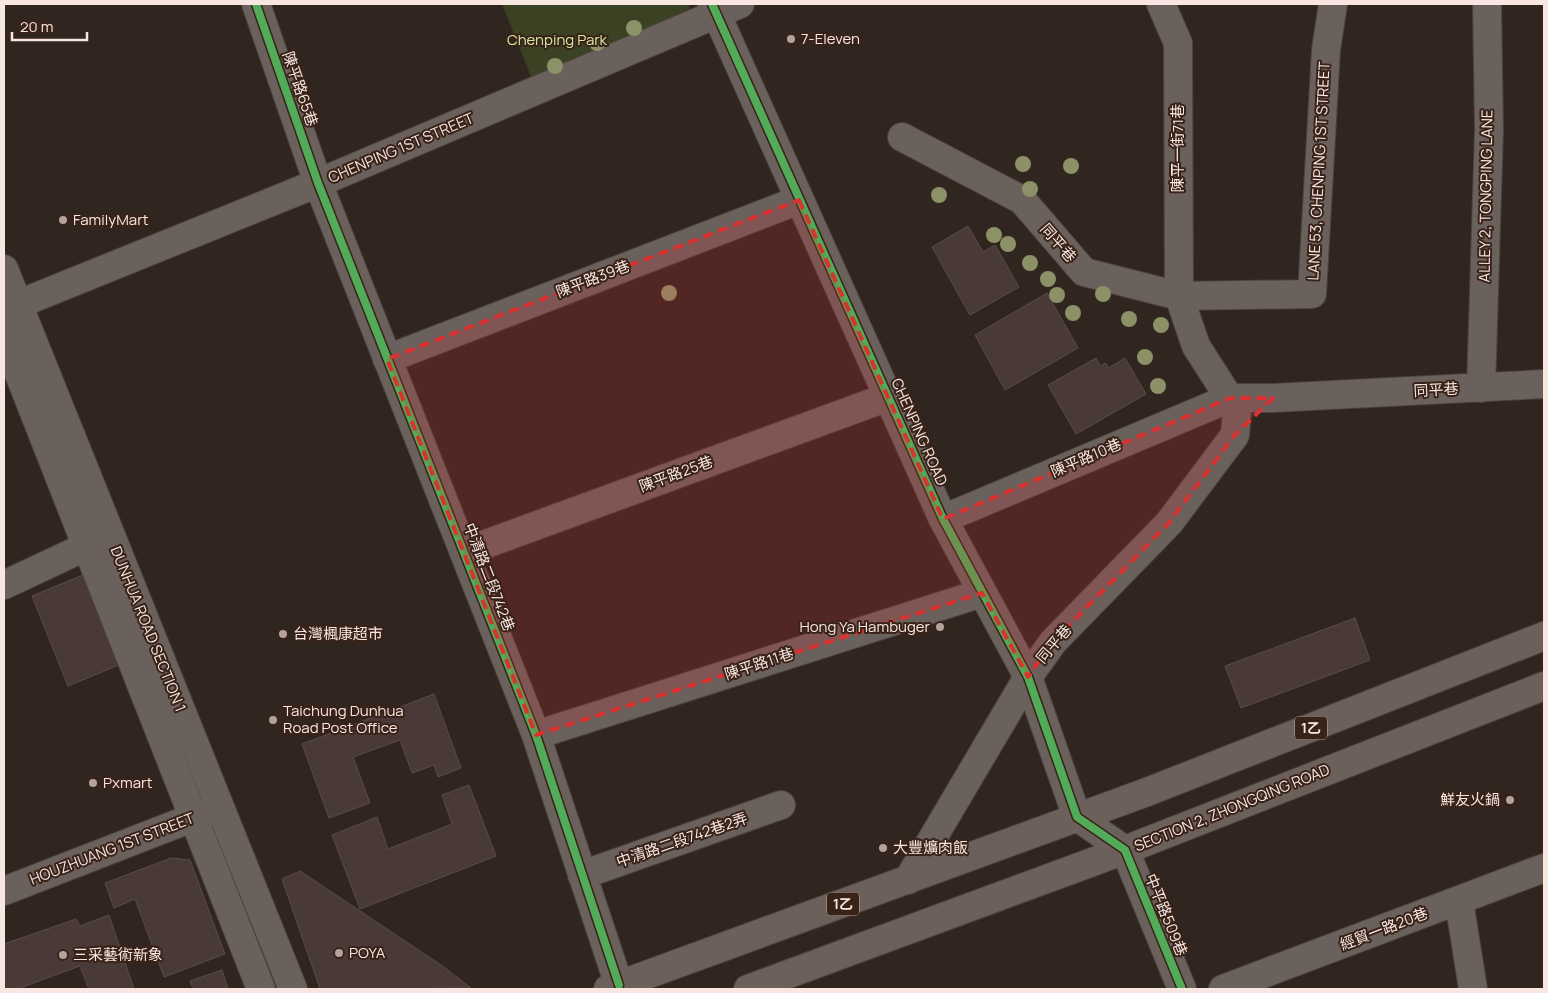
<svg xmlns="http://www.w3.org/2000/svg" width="1548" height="993" viewBox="0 0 1548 993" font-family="Manrope,'Noto Sans TC',sans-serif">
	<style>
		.green { fill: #3b4224 }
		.building { fill: #493a37; stroke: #584d49 }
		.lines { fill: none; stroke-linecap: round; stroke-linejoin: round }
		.minor-casing { stroke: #4d423e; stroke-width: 30 }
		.major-casing { stroke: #4d423e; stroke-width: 30 }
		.minor { stroke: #6a605c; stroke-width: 28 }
		.major { stroke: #6c605a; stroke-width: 28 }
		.cycleway-casing { stroke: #392218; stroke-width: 11 }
		.cycleway { stroke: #51ab58; stroke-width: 8 }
		.tree { fill: #8c9168 }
		.marked { fill: #d83231; fill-opacity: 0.2; stroke: #d83231; stroke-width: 4; stroke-dasharray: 10 6; stroke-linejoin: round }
		.poi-dot { fill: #b2a39d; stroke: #392218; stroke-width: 2 }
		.labels { text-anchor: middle; stroke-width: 4; stroke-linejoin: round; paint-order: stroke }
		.shield { fill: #392218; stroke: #beaca4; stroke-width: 1 }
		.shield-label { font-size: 14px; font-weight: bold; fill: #f7e7e0 }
		.poi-label { font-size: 15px; fill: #f7e7e0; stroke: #392218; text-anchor: start }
		.park-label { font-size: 15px; fill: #d6e9a2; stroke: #392218 }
		.street-label { font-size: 15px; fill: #f7e7e0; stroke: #392218 }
	</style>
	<rect width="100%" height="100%" fill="#312520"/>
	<path class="green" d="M 502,4 L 688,4 L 696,23 L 536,89 Z"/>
	<g class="building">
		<path d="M 968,226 L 983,252 L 995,245 L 1019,287 L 970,315 L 932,247 Z"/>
		<path d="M 1047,293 L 1078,348 L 1005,390 L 975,335 Z"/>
		<path d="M 1096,358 L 1100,366 L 1106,363 L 1108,368 L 1125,358 L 1146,394 L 1076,434 L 1048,385 Z"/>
		<path d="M 83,575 L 119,665 L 68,686 L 32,596 Z"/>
		<path d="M 1355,618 L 1370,660 L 1241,708 L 1225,666 Z"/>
		<path d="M 434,694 L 461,768 L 438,777 L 434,765 L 412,773 L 400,740 L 353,757 L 370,803 L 329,818 L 302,744 Z"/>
		<path d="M 469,785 L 496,856 L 360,909 L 332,835 L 377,817 L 388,849 L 452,824 L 442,795 Z"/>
		<path d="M 171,858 L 190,860 L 225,954 L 164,977 L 135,899 L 114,908 L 105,883 Z"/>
		<path d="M 300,871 L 441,965 L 471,988 L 320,989 L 282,879 Z"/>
		<path d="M 109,915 L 134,989 L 89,989 L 80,966 L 17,989 L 4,989 L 4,944 L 76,919 L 80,926 Z"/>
		<path d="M 222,970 L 228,989 L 193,989 L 190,981 Z"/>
	</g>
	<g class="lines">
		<g class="minor-casing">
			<g id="minor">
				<path d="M 256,4 L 318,183 L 536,735 L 619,985"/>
				<path d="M 712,4 L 943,519 L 1028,677 L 1077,817 L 1125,850 L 1182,989"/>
				<path d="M 1161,4 L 1178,43 L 1179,296 L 1312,294 L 1326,50 L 1333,4"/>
				<path d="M 902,137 L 1022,200 L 1084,272 L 1179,296 L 1196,346 L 1237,410 L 1235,435 L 1169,523 L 1053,642 L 1028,677 L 908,880"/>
				<path d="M 4,269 L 293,989"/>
				<path d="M 4,310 L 318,183 L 740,4"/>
				<path d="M 4,336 L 261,989"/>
				<path d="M 387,359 L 799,200"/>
				<path d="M 1481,388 L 1489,130 L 1487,4"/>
				<path d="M 943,519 L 1230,398 L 1273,398 L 1544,384"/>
				<path d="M 464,552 L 888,397"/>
				<path d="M 4,585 L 87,546"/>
				<path d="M 536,735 L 982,593"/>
				<path d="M 582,875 L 781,805"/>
				<path d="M 4,891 L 210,811"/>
				<path d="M 1459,901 L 1473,989"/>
				<path d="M 1223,989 L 1544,868"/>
			</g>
		</g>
		<g class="major-casing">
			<g id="major">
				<path d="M 608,989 L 1147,792 L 1544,636"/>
				<path d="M 748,989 L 1125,850 L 1544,686"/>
			</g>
		</g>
		<use href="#minor" class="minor"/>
		<use href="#major" class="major"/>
		<g class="cycleway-casing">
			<g id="cycleway">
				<path d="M 256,4 L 318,183 L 536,735 L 619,985"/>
				<path d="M 712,4 L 943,519 L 1028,677 L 1077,817 L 1125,850 L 1182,989"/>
			</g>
		</g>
		<use href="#cycleway" class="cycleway"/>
	</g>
	<g class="tree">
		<circle cx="634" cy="28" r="8"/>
		<circle cx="597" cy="43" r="8"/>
		<circle cx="555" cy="66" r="8"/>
		<circle cx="1023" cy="164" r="8"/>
		<circle cx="1071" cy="166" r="8"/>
		<circle cx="1030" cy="189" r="8"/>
		<circle cx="939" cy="195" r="8"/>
		<circle cx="994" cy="235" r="8"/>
		<circle cx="1008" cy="244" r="8"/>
		<circle cx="1030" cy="263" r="8"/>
		<circle cx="1048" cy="279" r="8"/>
		<circle cx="669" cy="293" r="8"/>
		<circle cx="1103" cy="294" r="8"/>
		<circle cx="1057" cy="295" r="8"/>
		<circle cx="1073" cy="313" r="8"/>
		<circle cx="1129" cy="319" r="8"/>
		<circle cx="1161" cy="325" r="8"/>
		<circle cx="1145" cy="357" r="8"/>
		<circle cx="1158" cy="386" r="8"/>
	</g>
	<path class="marked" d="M 799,200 L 943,519 L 1230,398 L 1273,398 L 1235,435 L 1169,523 L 1053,642 L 1028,677 L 982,593 L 536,735 L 387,359 Z"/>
	<g class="poi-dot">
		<circle cx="791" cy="39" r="5"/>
		<circle cx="63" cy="220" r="5"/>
		<circle cx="940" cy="627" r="5"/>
		<circle cx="283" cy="634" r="5"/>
		<circle cx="273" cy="720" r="5"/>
		<circle cx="93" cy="783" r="5"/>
		<circle cx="1510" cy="800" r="5"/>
		<circle cx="883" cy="848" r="5"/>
		<circle cx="339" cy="953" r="5"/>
		<circle cx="63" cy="955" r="5"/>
	</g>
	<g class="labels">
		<g class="shield">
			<rect x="1295" y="716.5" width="32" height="23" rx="4"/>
			<rect x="827" y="892.5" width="32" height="23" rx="4"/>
		</g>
		<g class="shield-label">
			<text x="1311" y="733">1乙</text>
			<text x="843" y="909">1乙</text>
		</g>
		<g class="poi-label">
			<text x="801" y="44">7-Eleven</text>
			<text x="73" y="225">FamilyMart</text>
			<text x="930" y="632" text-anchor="end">Hong Ya Hambuger</text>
			<text x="293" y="639">台灣楓康超市</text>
			<text x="283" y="716">Taichung Dunhua<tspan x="283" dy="17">Road Post Office</tspan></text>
			<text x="103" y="788">Pxmart</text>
			<text x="1500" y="805" text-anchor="end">鮮友火鍋</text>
			<text x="893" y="853">大豐爌肉飯</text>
			<text x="349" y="958">POYA</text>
			<text x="73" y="960">三采藝術新象</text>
		</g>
		<g class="park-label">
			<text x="557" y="45">Chenping Park</text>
		</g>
		<g class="street-label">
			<text transform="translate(300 89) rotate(71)" y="5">陳平路65巷</text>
			<text transform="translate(401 148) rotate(-23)" y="5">CHENPING 1ST STREET</text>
			<text transform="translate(1178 148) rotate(-90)" y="5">陳平一街71巷</text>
			<text transform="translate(1319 171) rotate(-87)" y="5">LANE 53, CHENPING 1ST STREET</text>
			<text transform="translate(1486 196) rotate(-89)" y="5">ALLEY 2, TONGPING LANE</text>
			<text transform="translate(1058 243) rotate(49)" y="5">同平巷</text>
			<text transform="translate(593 279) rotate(-21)" y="5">陳平路39巷</text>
			<text transform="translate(1436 390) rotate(-3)" y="5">同平巷</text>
			<text transform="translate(919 432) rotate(66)" y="5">CHENPING ROAD</text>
			<text transform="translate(1086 458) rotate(-23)" y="5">陳平路10巷</text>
			<text transform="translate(676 474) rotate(-20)" y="5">陳平路25巷</text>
			<text transform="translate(489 577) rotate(69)" y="5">中清路二段742巷</text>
			<text transform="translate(148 629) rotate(68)" y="5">DUNHUA ROAD SECTION 1</text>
			<text transform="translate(1054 644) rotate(-50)" y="5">同平巷</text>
			<text transform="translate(759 664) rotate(-18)" y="5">陳平路11巷</text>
			<text transform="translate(1232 808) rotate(-22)" y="5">SECTION 2, ZHONGQING ROAD</text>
			<text transform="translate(682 840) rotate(-19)" y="5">中清路二段742巷2弄</text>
			<text transform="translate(112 849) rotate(-21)" y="5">HOUZHUANG 1ST STREET</text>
			<text transform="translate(1166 915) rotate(68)" y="5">中平路509巷</text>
			<text transform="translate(1384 929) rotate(-21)" y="5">經貿一路20巷</text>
		</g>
	</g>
	<rect width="1548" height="993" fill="none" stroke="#f7e7e0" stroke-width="10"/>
	<path d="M12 32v8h75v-8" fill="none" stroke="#f7e7e0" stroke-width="2.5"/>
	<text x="20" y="32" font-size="15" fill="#f7e7e0" stroke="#392218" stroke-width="4" paint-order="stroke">20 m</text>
</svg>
